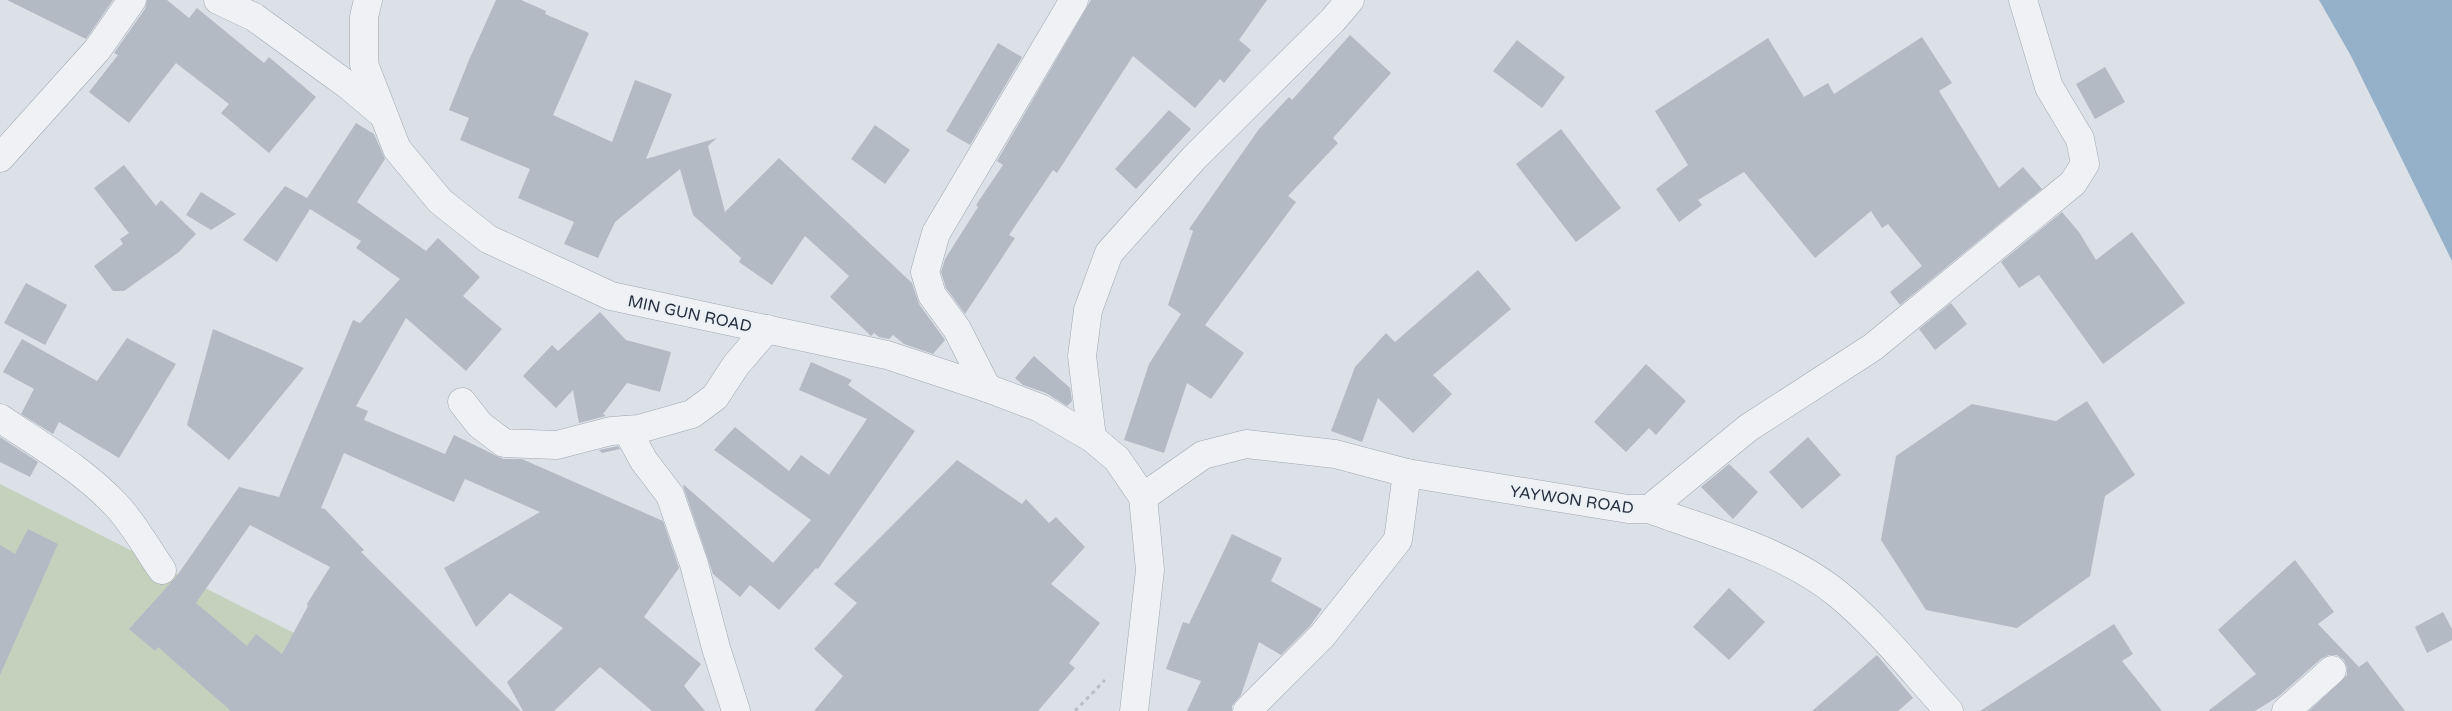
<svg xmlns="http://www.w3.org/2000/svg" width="2452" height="711" viewBox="0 0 2452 711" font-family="'Varela Round',sans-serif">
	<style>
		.green { fill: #c3d1bd }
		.water { fill: #95b1c9 }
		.building { fill: #b3bac4; fill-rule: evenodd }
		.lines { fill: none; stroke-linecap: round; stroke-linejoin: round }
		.minor-casing { stroke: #a1a8b1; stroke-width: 29 }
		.path { stroke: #babfc5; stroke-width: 3; stroke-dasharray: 4 4; stroke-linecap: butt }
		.minor { stroke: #eff1f5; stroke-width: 28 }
		.labels { text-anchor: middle; stroke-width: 4; stroke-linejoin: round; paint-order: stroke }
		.street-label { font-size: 16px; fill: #252f3e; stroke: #ebf0f5 }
	</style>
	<rect width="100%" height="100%" fill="#dce1e7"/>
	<path class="green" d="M 0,484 L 448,711 L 0,711 Z"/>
	<path class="water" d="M 2319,0 L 2452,0 L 2452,261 L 2351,56 Z"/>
	<g class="building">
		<path d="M 7,0 L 113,0 L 86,39 Z"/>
		<path d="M 147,0 L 167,0 L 189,18 L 197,8 L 264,63 L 269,57 L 316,97 L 269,153 L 221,113 L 229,104 L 176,63 L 129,123 L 89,92 L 118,55 L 114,53 L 145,9 Z"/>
		<path d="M 496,0 L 521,0 L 546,11 L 545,14 L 589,33 L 553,115 L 612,142 L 635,80 L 672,94 L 646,159 L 717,138 L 708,146 L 725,212 L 779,158 L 912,283 L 919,304 L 945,340 L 933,354 L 904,344 L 893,335 L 889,339 L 879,337 L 874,333 L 871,336 L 830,297 L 849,276 L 805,236 L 772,285 L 739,262 L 741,258 L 693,215 L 680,169 L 615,222 L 598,258 L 564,244 L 574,222 L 518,198 L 530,169 L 460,140 L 469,118 L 449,110 L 469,60 Z"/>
		<path d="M 1091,0 L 1267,0 L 1239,40 L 1251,50 L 1224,83 L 1220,79 L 1195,108 L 1133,56 L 1057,173 L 1053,170 L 1009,235 L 1015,238 L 965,314 L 946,288 L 941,272 L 945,259 L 978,207 L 976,205 L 1003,165 L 997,161 Z"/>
		<path d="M 1350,35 L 1391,73 L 1333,138 L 1338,143 L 1288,196 L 1296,202 L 1205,325 L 1244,353 L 1211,399 L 1187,383 L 1164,453 L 1124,440 L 1149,364 L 1181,314 L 1168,305 L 1193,231 L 1189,229 L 1259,129 L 1289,97 L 1292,100 Z"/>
		<path d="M 1922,37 L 1952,83 L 1939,91 L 1999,188 L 2023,167 L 2042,189 L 1900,305 L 1890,292 L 1922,266 L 1888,224 L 1882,228 L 1871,211 L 1815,258 L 1744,172 L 1698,200 L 1702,205 L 1679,222 L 1656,189 L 1688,165 L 1655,111 L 1768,38 L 1804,97 L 1828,83 L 1834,94 Z"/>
		<path d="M 1517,40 L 1565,77 L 1542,108 L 1493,71 Z"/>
		<path d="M 998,43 L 1022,57 L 970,145 L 946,131 Z"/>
		<path d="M 2105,67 L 2125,102 L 2095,119 L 2076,84 Z"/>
		<path d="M 1169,110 L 1191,129 L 1136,189 L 1115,169 Z"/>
		<path d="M 356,123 L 374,134 L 385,159 L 357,202 L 426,251 L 438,238 L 480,277 L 463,296 L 502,329 L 466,371 L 406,318 L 356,406 L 368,411 L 364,420 L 445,454 L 454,435 L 503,459 L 522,459 L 663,521 L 679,568 L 644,617 L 701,664 L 684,686 L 705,711 L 652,711 L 600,667 L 554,711 L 523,711 L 507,682 L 563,628 L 510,593 L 476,627 L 444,568 L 540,512 L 465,479 L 454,502 L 344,453 L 321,508 L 325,509 L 364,550 L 361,552 L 521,711 L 231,711 L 158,647 L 155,651 L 129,629 L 176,577 L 239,487 L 279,497 L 353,320 L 360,323 L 400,279 L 356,248 L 361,241 L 310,209 L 277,262 L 243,240 L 285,186 L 307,198 ZM 250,525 L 330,567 L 307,604 L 308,606 L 282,654 L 256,634 L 247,646 L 196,603 Z"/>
		<path d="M 875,125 L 910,150 L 885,184 L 851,159 Z"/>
		<path d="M 1561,129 L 1621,208 L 1576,242 L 1516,164 Z"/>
		<path d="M 124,165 L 156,206 L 161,200 L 196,234 L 179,252 L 124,291 L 113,291 L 94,266 L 123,244 L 120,239 L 129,233 L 94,188 Z"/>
		<path d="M 201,192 L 236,214 L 211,230 L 186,215 Z"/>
		<path d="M 2062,212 L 2079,232 L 2096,260 L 2132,232 L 2185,303 L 2103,364 L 2039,275 L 2019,288 L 2001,262 Z"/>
		<path d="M 1478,270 L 1511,309 L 1433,375 L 1452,394 L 1413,433 L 1378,398 L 1362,442 L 1331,431 L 1355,367 L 1386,333 L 1395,342 Z"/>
		<path d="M 26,283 L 67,305 L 45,345 L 4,323 Z"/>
		<path d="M 1951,303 L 1967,324 L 1935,350 L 1919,329 Z"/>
		<path d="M 600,312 L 626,340 L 671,352 L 660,392 L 627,383 L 603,414 L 606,416 L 579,423 L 573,390 L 556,408 L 523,376 L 552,345 L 558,351 Z"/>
		<path d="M 213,329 L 304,368 L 229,460 L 187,425 Z"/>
		<path d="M 127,338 L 176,364 L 119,458 L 59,422 L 53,434 L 21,414 L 34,389 L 3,372 L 22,339 L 97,381 Z"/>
		<path d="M 1034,356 L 1070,388 L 1072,401 L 1067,406 L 1046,393 L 1023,385 L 1015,378 Z"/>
		<path d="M 811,362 L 852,380 L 848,385 L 915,431 L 818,569 L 816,568 L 779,610 L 750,585 L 740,597 L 713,574 L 683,486 L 684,485 L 773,563 L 811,520 L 714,450 L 735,427 L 789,471 L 801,455 L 829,475 L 867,419 L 799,390 Z"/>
		<path d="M 1646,364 L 1686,401 L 1656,435 L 1649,428 L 1626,452 L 1594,422 Z"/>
		<path d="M 2087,401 L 2135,475 L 2105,496 L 2090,576 L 2017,628 L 1926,610 L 1881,540 L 1896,456 L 1972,404 L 2056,421 Z"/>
		<path d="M 0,437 L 38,462 L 30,477 L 0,462 Z"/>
		<path d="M 1808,437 L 1841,475 L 1802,509 L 1769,472 Z"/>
		<path d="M 618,446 L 620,449 L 602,453 L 599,450 Z"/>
		<path d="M 957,460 L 1022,504 L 1026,499 L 1049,523 L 1056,517 L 1085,547 L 1051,584 L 1100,623 L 1069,663 L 1075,668 L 1038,711 L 814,711 L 843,676 L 814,649 L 857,603 L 834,584 Z"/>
		<path d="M 1729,464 L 1758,492 L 1733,519 L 1701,487 Z"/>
		<path d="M 28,529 L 58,544 L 0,675 L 0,545 L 15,554 Z"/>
		<path d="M 1232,534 L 1282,558 L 1271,581 L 1322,609 L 1310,626 L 1281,655 L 1259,642 L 1241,695 L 1232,706 L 1232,711 L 1187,711 L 1201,681 L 1166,669 L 1183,622 L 1189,624 Z"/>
		<path d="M 2295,560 L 2334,612 L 2318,624 L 2359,667 L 2367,661 L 2405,711 L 2309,711 L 2347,675 L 2347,667 L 2344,660 L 2337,655 L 2329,655 L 2322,658 L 2279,696 L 2255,711 L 2208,711 L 2256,674 L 2218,630 Z"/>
		<path d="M 1729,588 L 1765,622 L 1729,660 L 1693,627 Z"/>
		<path d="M 2443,612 L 2452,629 L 2452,640 L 2427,653 L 2415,627 Z"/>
		<path d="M 2114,624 L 2133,654 L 2122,661 L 2162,711 L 1980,711 Z"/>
		<path d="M 1877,655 L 1913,698 L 1898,711 L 1812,711 Z"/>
	</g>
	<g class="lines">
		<g class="minor-casing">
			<g id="minor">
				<path d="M 218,0 L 254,17 L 349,86 L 381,113"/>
				<path d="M 368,0 L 364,17 L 364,64 L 397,149 L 440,201 L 488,239 L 611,296 L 887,355 L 987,388 L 1040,408 L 1092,438 L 1117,459 L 1143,497 L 1150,570 L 1134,711"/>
				<path d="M 0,158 L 97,50 L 132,0"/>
				<path d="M 987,388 L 957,329 L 932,295 L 925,272 L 936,233 L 1074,0"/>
				<path d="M 462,402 L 480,425 L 504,443 L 557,445 L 611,431 L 639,429 L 692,414 L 715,397 L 736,365 L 767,329"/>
				<path d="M 0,418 C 41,446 84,470 118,507 C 135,526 148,550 162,570"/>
				<path d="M 627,430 L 644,461 L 670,495 L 694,564 L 716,648 L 736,711"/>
				<path d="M 1092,438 L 1082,356 L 1088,310 L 1109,253 L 1194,158 L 1333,20 L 1350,0"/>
				<path d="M 1143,497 L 1203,455 L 1246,444 L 1335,454 L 1407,473 L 1628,509 L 1649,509 C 1713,533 1786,551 1839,595 C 1879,628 1914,673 1949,711"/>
				<path d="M 1649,509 L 1748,428 L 1873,347 L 2073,183 L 2085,164 L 2080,139 L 2049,87 L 2023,0"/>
				<path d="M 1247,711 L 1322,636 L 1398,540 L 1407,473"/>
				<path d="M 2286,711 L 2332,670"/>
			</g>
		</g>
		<path class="path" d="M 1075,711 L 1105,680"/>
		<use href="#minor" class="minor"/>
	</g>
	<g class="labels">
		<g class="street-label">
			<text transform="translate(690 313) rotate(12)" y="6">MIN GUN ROAD</text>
			<text transform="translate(1572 499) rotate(8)" y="6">YAYWON ROAD</text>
		</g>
	</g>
</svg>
